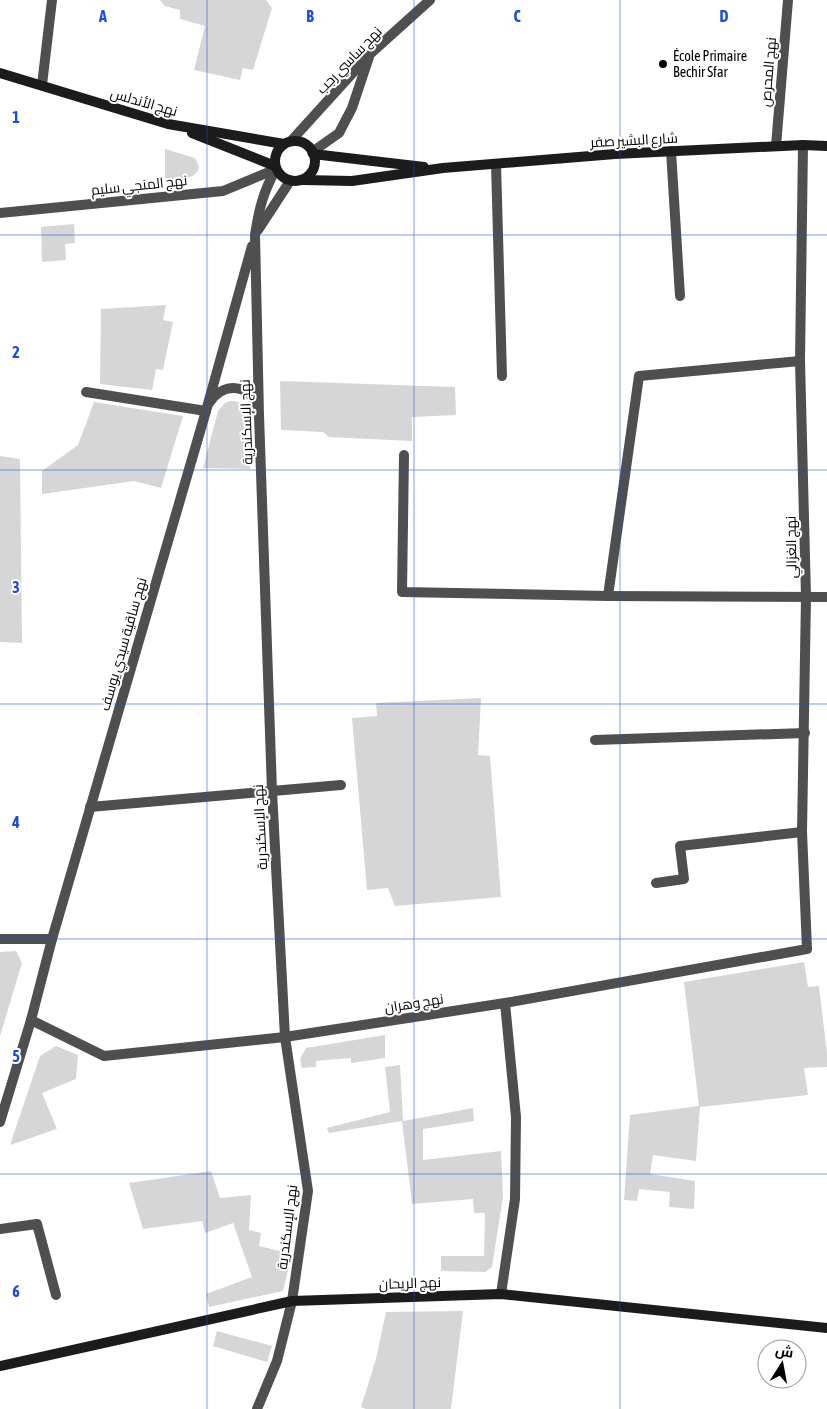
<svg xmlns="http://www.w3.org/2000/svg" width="827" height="1409" viewBox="0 0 827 1409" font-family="'Asap Condensed',Cairo,sans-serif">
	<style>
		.green { fill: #d6d6d6 }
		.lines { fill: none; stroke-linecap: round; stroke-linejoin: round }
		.lane { stroke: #4f4f4f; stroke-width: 10 }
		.street { stroke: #4f4f4f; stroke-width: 10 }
		.secondary { stroke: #1c1c1c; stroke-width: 10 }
		.grid { fill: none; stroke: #1d4ed8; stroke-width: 1; stroke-opacity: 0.55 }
		.poi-dot { fill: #000; stroke: #fff; stroke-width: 2 }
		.labels { text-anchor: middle; stroke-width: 4; stroke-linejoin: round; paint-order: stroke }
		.poi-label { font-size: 14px; fill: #000; stroke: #fff; text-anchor: start }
		.street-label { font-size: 14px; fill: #000; stroke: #fff }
		.grid-label { font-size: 16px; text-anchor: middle; font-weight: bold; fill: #1d4ed8; stroke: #fff; stroke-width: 4; stroke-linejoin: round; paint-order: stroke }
	</style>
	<rect width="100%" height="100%" fill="#fff"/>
	<g class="green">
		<path d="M 160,0 L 266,0 L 272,8 L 253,70 L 243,68 L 240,80 L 194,70 L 205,26 L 180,19 L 180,10 L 165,6 Z"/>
		<path d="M 165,149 L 195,158 L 199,167 C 196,181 177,179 165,180 Z"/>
		<path d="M 74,224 L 75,243 L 65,244 L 66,260 L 42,262 L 41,227 Z"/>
		<path d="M 166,305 L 163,320 L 173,322 L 163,370 L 156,369 L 152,390 L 100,384 L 101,309 Z"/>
		<path d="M 280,381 L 455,387 L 456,415 L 412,417 L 412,441 L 329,437 L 323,432 L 281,430 Z"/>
		<path d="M 230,401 C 237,401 244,402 248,409 C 253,418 250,457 250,469 L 203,468 L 218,411 L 225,403 Z"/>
		<path d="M 94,402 L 183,416 L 161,488 L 134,481 L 42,494 L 42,471 L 78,445 Z"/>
		<path d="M 0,456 L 20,459 L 22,643 L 0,642 Z"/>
		<path d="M 481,698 L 478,755 L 490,756 L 501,897 L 395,906 L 388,888 L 367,890 L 352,718 L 377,716 L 376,703 Z"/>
		<path d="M 16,951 L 22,963 L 0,1036 L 0,952 Z"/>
		<path d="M 804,962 L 808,987 L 819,986 L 827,1053 L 827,1067 L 804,1068 L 808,1095 L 700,1107 L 696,1161 L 653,1155 L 650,1174 L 695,1181 L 694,1209 L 669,1207 L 670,1192 L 639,1189 L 637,1201 L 624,1200 L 630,1115 L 699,1106 L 684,982 Z"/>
		<path d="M 385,1035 L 385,1058 L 351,1063 L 351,1058 L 316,1061 L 316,1067 L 302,1068 L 300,1059 L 306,1048 Z"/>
		<path d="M 56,1046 L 78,1055 L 76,1079 L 42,1093 L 57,1129 L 10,1145 L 40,1056 Z"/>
		<path d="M 400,1065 L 403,1121 L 473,1108 L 474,1121 L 423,1129 L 423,1160 L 501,1151 L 503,1197 L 492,1267 L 485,1272 L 441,1271 L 441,1256 L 484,1256 L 485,1213 L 474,1213 L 473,1199 L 412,1204 L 402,1121 L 329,1133 L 327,1128 L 390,1112 L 385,1067 Z"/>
		<path d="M 211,1171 L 220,1198 L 251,1195 L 249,1230 L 261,1233 L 259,1246 L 292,1254 L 283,1291 L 209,1307 L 206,1294 L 252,1277 L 233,1223 L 205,1233 L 202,1221 L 143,1229 L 129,1183 Z"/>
		<path d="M 463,1311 L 451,1409 L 366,1409 L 361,1407 L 376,1359 L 386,1312 Z"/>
		<path d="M 217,1331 L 272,1346 L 267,1362 L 213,1346 Z"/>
	</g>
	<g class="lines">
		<g class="lane">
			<path d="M 671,151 L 680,296"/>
			<path d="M 496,164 L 502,376"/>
			<path d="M 86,392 L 206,411"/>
			<path d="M 595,740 L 805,733"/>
			<path d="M 656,883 L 684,879 L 680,846 L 802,832"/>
			<path d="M 0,1229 L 37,1224 L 56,1295"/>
		</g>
		<g class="street">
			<path d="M 42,85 L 52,0"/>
			<path d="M 291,141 L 370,54 L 430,0"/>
			<path d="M 776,146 L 788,0"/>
			<path d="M 312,152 L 339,133 L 352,108 L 369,57"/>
			<path d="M 0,213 L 223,191 L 276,169"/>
			<path d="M 258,230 L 290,181"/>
			<path d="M 209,403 C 223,382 248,383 258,407"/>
			<path d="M 404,455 L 402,592 L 608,596 L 827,597"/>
			<path d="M 608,596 L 639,376 L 800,361"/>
			<path d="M 90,807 L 341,785"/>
			<path d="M 0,939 L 52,939"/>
			<path d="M 31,1020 L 104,1056 L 285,1037 L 505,1003 L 807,949 L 802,832 L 806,597 L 800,361 L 803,145"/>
			<path d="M 0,1122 L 31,1020 L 52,939 L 206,411 L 252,246"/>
			<path d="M 501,1294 L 515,1199 L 516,1117 L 505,1003"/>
			<path d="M 257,1409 L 277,1361 L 292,1301 L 308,1191 L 285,1037 L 272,791 L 259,415 L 255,235 C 259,209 263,192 276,169"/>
		</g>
		<g class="secondary">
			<path d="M 0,73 L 168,124 L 284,144"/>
			<path d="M 192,133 L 275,166"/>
			<circle cx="295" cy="161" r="20"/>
			<path d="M 313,154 L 424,167"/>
			<path d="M 303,180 L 352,181 L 443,168 L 615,154 L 803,145 L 827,146"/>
			<path d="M 0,1366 L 292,1301 L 501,1294 L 827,1328"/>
		</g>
	</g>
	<path class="grid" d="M 207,0 L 207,1409M 414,0 L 414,1409M 620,0 L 620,1409M 0,235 L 827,235M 0,470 L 827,470M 0,704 L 827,704M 0,939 L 827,939M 0,1174 L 827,1174"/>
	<circle class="poi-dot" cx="663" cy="64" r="5"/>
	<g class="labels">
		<g class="poi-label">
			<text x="673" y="61">École Primaire<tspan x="673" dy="16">Bechir Sfar</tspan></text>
		</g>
		<g class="street-label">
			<text transform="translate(349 60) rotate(-46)" y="5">نهج ساسي رجب</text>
			<text transform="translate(768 72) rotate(-85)" y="5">نهج المحرص</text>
			<text transform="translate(144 102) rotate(16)" y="5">نهج الأندلس</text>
			<text transform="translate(634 140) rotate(-3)" y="5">شارع البشير صفر</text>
			<text transform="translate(139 185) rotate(-6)" y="5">نهج المنجي سليم</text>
			<text transform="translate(246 422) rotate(-92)" y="5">نهج الإسكندرية</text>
			<text transform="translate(791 547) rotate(-91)" y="5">نهج الغزالي</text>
			<text transform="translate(123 644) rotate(-74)" y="5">نهج ساقية سيدي يوسف</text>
			<text transform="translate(260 827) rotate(-93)" y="5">نهج الإسكندرية</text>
			<text transform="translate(414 1003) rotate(-9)" y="5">نهج وهران</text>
			<text transform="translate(287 1227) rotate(-83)" y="5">نهج الإسكندرية</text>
			<text transform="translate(410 1283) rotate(-2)" y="5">نهج الريحان</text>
		</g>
	</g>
	<g class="grid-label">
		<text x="103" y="22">A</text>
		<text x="310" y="22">B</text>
		<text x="517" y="22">C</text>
		<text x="724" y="22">D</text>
		<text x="16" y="123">1</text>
		<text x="16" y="358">2</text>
		<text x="16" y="593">3</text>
		<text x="16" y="828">4</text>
		<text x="16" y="1062">5</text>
		<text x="16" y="1297">6</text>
	</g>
	<g transform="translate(782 1364) rotate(11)"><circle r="24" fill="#ffffff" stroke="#999999"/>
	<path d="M0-4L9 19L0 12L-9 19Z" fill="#000000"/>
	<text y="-8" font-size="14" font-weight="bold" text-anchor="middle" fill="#000000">ش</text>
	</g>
</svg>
